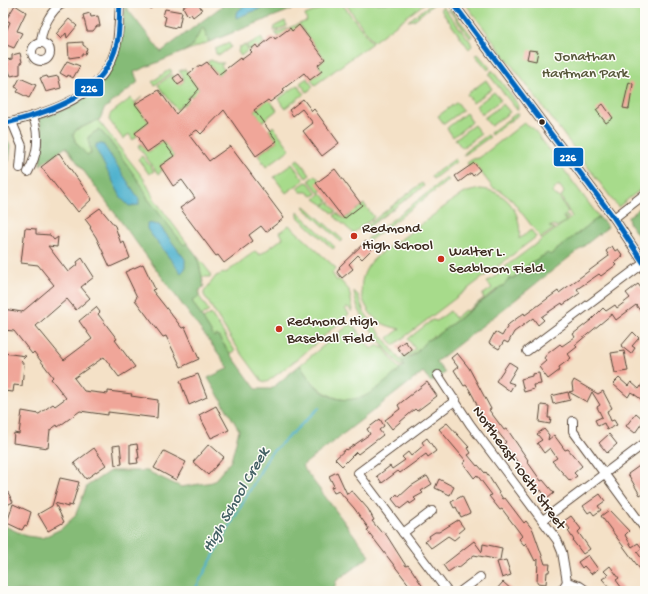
<svg xmlns="http://www.w3.org/2000/svg" width="648" height="594" viewBox="0 0 648 594" font-family="'Gochi Hand',sans-serif">
	<style>
		.green { fill: #a7db8b; stroke: #718254 }
		.forest { fill: #85bb77; stroke: #60724a }
		.water { fill: #4eb1cd; stroke: #446e76 }
		.lines { fill: none; stroke-linecap: round; stroke-linejoin: round }
		.stream { stroke: #4eb1cd; stroke-width: 2 }
		.building { fill: #f0a699 }
		.minor-casing { stroke: #574537; stroke-width: 10 }
		.minor { stroke: #fff; stroke-width: 8 }
		.bus-1-casing { stroke: #fdfcf7; stroke-width: 8 }
		.bus-1 { stroke: #0065bd; stroke-width: 5 }
		.bus-dot { fill: #3b2a1e; stroke: #fdfcf7; stroke-width: 1.5 }
		.poi-dot { fill: #c8321e; stroke: #fdfcf7; stroke-width: 1.5 }
		.labels { text-anchor: middle; stroke-width: 3; stroke-linejoin: round; paint-order: stroke }
		.park-label { font-size: 15px; fill: #565639; stroke: #fdfcf7 }
		.poi-label { font-size: 15px; fill: #3b2a1e; stroke: #fdfcf7; text-anchor: start }
		.street-label { font-size: 15px; fill: #3b2a1e; stroke: #fdfcf7 }
		.water-label { font-size: 16px; font-style: italic; fill: #436064; stroke: #fdfcf7 }
		.line-badge { stroke: #fdfcf7; stroke-width: 1.5 }
		.badge-label { font-size: 11px; text-anchor: middle; font-weight: bold; fill: #fff }
	</style>
	<rect width="100%" height="100%" fill="#fdfcf7"/>
	<filter id="ink" filterUnits="userSpaceOnUse"><feTurbulence type="fractalNoise" baseFrequency=".025" numOctaves="2"/><feDisplacementMap in="SourceGraphic" scale="8" xChannelSelector="R" yChannelSelector="G"/><feConvolveMatrix kernelMatrix="1 2 1 2 8 2 1 2 1" color-interpolation-filters="sRGB"/></filter>
	<filter id="wash" filterUnits="userSpaceOnUse"><feTurbulence type="fractalNoise" baseFrequency=".012" numOctaves="4" result="noise"/><feDisplacementMap in="SourceGraphic" scale="16" xChannelSelector="R" yChannelSelector="G"/><feGaussianBlur stdDeviation="0.9" result="paint"/><feColorMatrix in="noise" values="0 0 0 0 0 0 0 0 0 0 0 0 0 0 0 0 0 1.4 0 .05"/><feComposite in="paint" operator="in"/></filter>
	<g filter="url(#wash)">
		<rect width="100%" height="100%" fill="#f4e1c7"/>
		<g class="green">
			<path d="M 335,3 L 343,5 L 372,43 L 315,85 L 311,79 L 322,71 L 318,65 L 325,59 L 300,26 L 292,31 L 290,28 L 279,37 L 275,33 L 307,21 L 305,15 Z"/>
			<path d="M 345,3 L 425,3 L 373,42 Z"/>
			<path d="M 432,3 L 435,3 L 414,20 L 408,21 Z"/>
			<path d="M 465,3 L 645,3 L 645,186 L 618,207 Z"/>
			<path d="M 443,7 L 470,41 L 472,46 L 469,49 L 440,9 Z"/>
			<path d="M 449,8 L 472,36 L 470,38 L 449,10 Z"/>
			<path d="M 285,21 L 287,26 L 274,31 L 275,26 Z"/>
			<path d="M 203,26 L 209,42 L 183,52 L 192,46 Z"/>
			<path d="M 261,38 L 264,43 L 258,48 L 256,46 L 250,50 L 246,45 Z"/>
			<path d="M 229,43 L 231,47 L 220,55 L 216,54 L 215,49 Z"/>
			<path d="M 245,45 L 248,50 L 241,56 L 238,52 L 239,47 Z"/>
			<path d="M 478,54 L 490,68 L 488,70 L 475,55 Z"/>
			<path d="M 211,60 L 217,63 L 224,63 L 221,65 L 224,70 L 218,75 L 207,62 Z"/>
			<path d="M 170,69 L 172,72 L 155,85 L 152,82 Z"/>
			<path d="M 185,69 L 204,96 L 189,96 L 187,99 L 188,101 L 184,106 L 182,104 L 177,110 L 158,85 L 172,74 L 179,85 L 184,81 L 183,79 L 184,78 L 179,71 Z"/>
			<path d="M 492,70 L 517,103 L 518,108 L 517,110 L 489,75 Z"/>
			<path d="M 307,78 L 313,87 L 307,92 L 300,83 Z"/>
			<path d="M 486,80 L 492,89 L 473,103 L 467,94 Z"/>
			<path d="M 298,85 L 304,94 L 285,108 L 278,99 Z"/>
			<path d="M 494,92 L 501,100 L 482,114 L 476,106 Z"/>
			<path d="M 142,97 L 135,104 L 149,122 L 135,133 L 137,136 L 133,140 L 129,134 L 123,139 L 109,120 L 110,114 L 131,98 L 135,103 Z"/>
			<path d="M 269,99 L 277,110 L 262,122 L 254,110 Z"/>
			<path d="M 457,102 L 463,110 L 444,124 L 438,116 Z"/>
			<path d="M 503,104 L 510,112 L 491,126 L 484,118 Z"/>
			<path d="M 466,113 L 472,122 L 453,137 L 447,128 Z"/>
			<path d="M 517,113 L 519,113 L 517,116 L 491,135 L 490,133 Z"/>
			<path d="M 98,120 L 144,179 L 155,200 L 187,243 L 184,246 L 148,199 L 142,186 L 109,140 L 99,129 L 88,137 L 91,154 L 86,155 L 76,143 L 73,135 L 76,130 Z"/>
			<path d="M 525,122 L 525,124 L 533,128 L 599,217 L 550,255 L 548,253 L 532,262 L 503,286 L 500,287 L 437,335 C 424,338 421,353 409,356 L 404,366 L 400,366 C 385,346 355,317 354,291 L 358,295 L 364,312 L 400,360 L 415,349 L 408,339 L 432,320 L 437,321 L 450,311 L 455,318 L 465,310 L 467,311 L 484,298 L 482,295 L 492,288 L 487,282 L 500,273 L 508,271 L 505,267 L 572,217 L 561,197 L 564,192 L 560,186 L 557,186 L 552,193 L 559,197 L 568,212 L 565,215 L 569,217 L 566,220 L 564,216 L 563,217 L 566,222 L 556,227 L 555,225 L 549,227 L 555,228 L 541,238 L 511,199 L 499,190 L 493,188 L 474,163 L 469,166 L 467,163 L 473,159 L 479,158 Z"/>
			<path d="M 474,125 L 481,134 L 462,148 L 455,139 Z"/>
			<path d="M 273,126 L 290,149 L 266,167 L 258,155 L 277,141 L 269,130 Z"/>
			<path d="M 488,135 L 490,137 L 463,156 L 467,150 Z"/>
			<path d="M 163,141 L 174,156 L 160,166 L 163,170 L 158,174 L 138,146 L 141,144 L 148,152 Z"/>
			<path d="M 142,156 L 154,171 L 149,174 L 138,159 Z"/>
			<path d="M 298,159 L 310,175 L 306,178 L 294,162 Z"/>
			<path d="M 455,159 L 457,161 L 433,179 L 431,176 Z"/>
			<path d="M 292,164 L 304,180 L 286,193 L 274,177 Z"/>
			<path d="M 315,175 L 320,181 L 321,191 L 319,193 L 309,180 Z"/>
			<path d="M 447,178 L 449,180 L 369,241 L 367,239 Z"/>
			<path d="M 306,182 L 309,183 L 317,194 L 312,196 L 307,192 L 301,192 L 297,188 Z"/>
			<path d="M 422,183 L 424,186 L 363,231 L 362,229 Z"/>
			<path d="M 480,189 C 507,190 523,214 519,239 L 531,230 L 536,237 L 394,345 L 388,338 L 400,329 C 385,326 373,321 366,306 C 359,294 360,277 369,265 C 376,255 389,248 400,240 C 419,226 437,212 456,198 L 467,192 Z"/>
			<path d="M 321,193 L 328,201 L 324,205 L 315,199 Z"/>
			<path d="M 340,197 L 346,206 L 351,204 L 356,210 L 364,204 L 374,217 L 353,233 L 334,216 L 337,213 L 344,219 L 351,214 L 339,198 L 332,203 L 330,201 Z"/>
			<path d="M 329,202 L 336,211 L 334,214 L 324,206 Z"/>
			<path d="M 305,206 L 343,240 L 341,242 L 303,207 Z"/>
			<path d="M 298,212 L 335,247 L 333,249 L 298,217 Z"/>
			<path d="M 289,225 L 336,268 L 332,273 L 337,281 L 339,279 L 349,290 L 353,310 L 352,312 L 348,307 L 345,309 L 349,314 L 300,357 L 267,382 L 262,381 L 234,343 L 204,295 L 204,292 L 216,276 L 227,272 L 255,251 L 260,255 L 283,238 L 280,232 Z"/>
			<path d="M 197,256 L 211,274 L 210,277 L 202,277 Z"/>
			<path d="M 199,296 L 209,311 L 201,316 L 192,301 Z"/>
			<path d="M 211,314 L 235,351 L 230,354 L 218,336 L 214,337 L 203,319 Z"/>
			<path d="M 349,325 L 354,326 L 371,349 L 379,345 L 381,348 L 383,347 L 400,370 C 392,376 385,384 377,390 C 345,412 317,394 300,365 Z"/>
		</g>
		<g class="forest">
			<path d="M 226,3 L 308,3 L 209,42 L 203,27 L 192,46 L 183,52 L 134,72 L 138,82 L 104,109 L 100,119 L 76,130 L 73,135 L 76,143 L 87,155 L 91,154 L 88,137 L 99,129 L 109,140 L 142,186 L 148,199 L 184,245 L 187,243 L 197,256 L 204,286 L 199,291 L 199,296 L 192,301 L 214,337 L 217,335 L 256,389 L 271,389 L 300,365 C 311,384 328,403 353,399 C 357,398 362,398 365,396 C 379,389 392,376 404,366 L 401,362 L 415,354 L 426,341 L 437,335 L 495,292 L 500,287 L 503,286 L 510,278 L 514,278 L 532,262 L 548,253 L 550,255 L 599,217 L 608,227 L 436,362 L 445,373 L 431,382 L 423,372 L 302,466 L 370,556 L 336,581 L 334,591 L 3,591 L 3,525 L 26,536 L 42,538 L 61,529 L 75,516 L 87,486 L 110,471 L 147,471 L 181,487 L 213,482 L 231,461 L 239,430 L 208,378 L 229,368 L 66,147 L 40,165 L 44,138 L 39,118 C 77,108 108,88 119,49 C 123,36 123,20 125,6 L 161,52 Z"/>
			<path d="M 3,135 L 11,146 L 9,161 L 3,161 Z"/>
			<path d="M 645,204 L 645,245 L 629,223 L 628,217 Z"/>
		</g>
		<g class="water">
			<path d="M 247,3 L 275,3 L 236,18 L 236,13 Z"/>
			<path d="M 96,144 L 103,144 L 139,199 L 139,205 L 129,206 L 122,199 L 96,149 Z"/>
			<path d="M 147,223 L 159,225 L 185,259 L 185,269 L 181,273 L 147,229 Z"/>
		</g>
		<g class="lines">
			<path class="stream" d="M 194,591 L 270,454 L 319,408"/>
		</g>
		<g id="blocks">
			<g class="building">
				<path d="M 145,3 L 158,3 L 150,9 Z"/>
				<path d="M 190,3 L 198,3 L 202,10 L 193,17 L 191,14 L 188,16 L 183,7 Z"/>
				<path d="M 15,5 L 26,12 L 17,31 L 22,33 L 14,48 L 4,44 L 6,40 L 3,39 L 10,22 L 6,20 Z"/>
				<path d="M 165,9 L 182,12 L 179,27 L 176,26 L 176,28 L 164,25 L 166,17 L 163,16 Z"/>
				<path d="M 90,13 L 91,17 L 98,16 L 100,26 L 97,26 L 93,31 L 87,31 L 83,15 Z"/>
				<path d="M 69,19 L 77,26 L 67,38 L 66,33 L 61,39 L 56,34 Z"/>
				<path d="M 299,25 L 325,59 L 318,65 L 322,71 L 310,80 L 304,73 L 283,89 L 285,91 L 270,102 L 268,100 L 254,110 L 277,141 L 256,156 L 224,110 L 201,134 L 197,130 L 189,135 L 209,161 L 230,146 L 284,218 L 266,232 L 261,226 L 249,235 L 253,241 L 224,263 L 218,255 L 216,256 L 180,208 L 195,198 L 182,180 L 173,186 L 160,166 L 174,156 L 163,141 L 147,152 L 139,140 L 140,139 L 135,133 L 149,122 L 135,104 L 159,90 L 176,114 L 199,89 L 188,74 L 200,65 L 201,66 L 207,62 L 218,75 L 240,58 L 241,60 L 252,52 L 250,50 L 256,45 L 258,48 L 273,36 L 275,39 L 290,28 L 292,31 Z"/>
				<path d="M 83,42 L 83,45 L 87,48 L 85,54 L 82,54 L 82,56 L 69,58 L 68,43 Z"/>
				<path d="M 529,50 L 538,51 L 536,61 L 527,59 Z"/>
				<path d="M 20,53 L 22,62 L 20,63 L 20,74 L 11,76 L 8,69 L 5,68 L 8,65 L 6,60 L 12,59 L 12,55 Z"/>
				<path d="M 67,61 L 80,66 L 73,78 L 68,75 L 67,77 L 60,73 Z"/>
				<path d="M 179,74 L 184,81 L 178,85 L 173,78 Z"/>
				<path d="M 47,76 L 48,78 L 58,76 L 61,88 L 46,92 L 40,78 Z"/>
				<path d="M 20,78 L 36,85 L 29,98 L 17,92 L 19,89 L 15,87 Z"/>
				<path d="M 629,82 L 633,84 L 629,109 L 623,108 Z"/>
				<path d="M 303,99 L 312,111 L 314,109 L 339,143 L 322,156 L 303,131 L 313,123 L 302,109 L 293,116 L 289,110 Z"/>
				<path d="M 603,104 L 613,118 L 606,123 L 596,110 Z"/>
				<path d="M 59,153 L 92,199 L 78,212 L 71,203 L 70,204 L 41,167 Z"/>
				<path d="M 474,163 L 480,170 L 473,176 L 471,173 L 459,182 L 455,176 Z"/>
				<path d="M 335,169 L 362,205 L 344,219 L 316,183 Z"/>
				<path d="M 100,208 L 115,226 L 121,244 L 124,242 L 130,258 L 110,267 L 96,237 L 90,228 L 91,227 L 85,219 Z"/>
				<path d="M 25,228 L 36,229 L 36,234 L 50,235 L 54,240 L 58,237 L 57,247 L 48,246 L 68,272 L 78,264 L 77,262 L 82,258 L 94,277 L 81,287 L 90,298 L 76,310 L 67,299 L 36,326 L 64,360 L 92,339 L 79,321 L 96,307 L 100,312 L 98,314 L 117,339 L 115,340 L 135,367 L 119,377 L 104,357 L 74,378 L 84,391 L 108,394 L 108,391 L 132,394 L 131,396 L 158,400 L 157,418 L 108,412 L 108,415 L 80,411 L 58,427 L 57,425 L 50,430 L 48,448 L 13,443 L 14,433 L 19,434 L 22,411 L 39,414 L 50,406 L 53,404 L 55,406 L 66,398 L 51,379 L 53,377 L 34,352 L 32,354 L 14,331 L 3,330 L 3,309 L 22,312 L 54,285 L 38,265 L 21,263 Z"/>
				<path d="M 366,241 L 373,248 L 362,259 L 358,255 L 349,264 L 353,269 L 342,278 L 337,272 L 340,268 L 339,267 Z"/>
				<path d="M 612,246 L 615,251 L 618,249 L 623,256 L 614,263 L 616,265 L 601,276 L 599,274 L 577,289 L 580,293 L 563,305 L 562,303 L 541,317 L 544,320 L 538,325 L 533,318 L 514,332 L 508,343 L 504,341 L 499,349 L 489,343 L 495,332 L 502,336 L 509,324 L 524,313 L 525,315 L 558,291 L 559,293 L 609,256 L 606,251 Z"/>
				<path d="M 143,264 L 155,289 L 152,290 L 182,328 L 185,327 L 199,359 L 181,367 L 166,336 L 163,337 L 135,300 L 137,297 L 125,272 Z"/>
				<path d="M 638,284 L 645,293 L 641,296 L 644,300 L 642,301 L 645,308 L 641,312 L 636,305 L 616,320 L 612,314 L 575,345 L 577,347 L 568,354 L 571,358 L 559,367 L 560,370 L 548,379 L 539,367 L 546,361 L 544,358 L 547,354 L 560,344 L 562,346 L 575,337 L 573,334 L 591,320 L 603,308 L 606,311 L 615,305 L 617,308 L 630,298 L 626,293 Z"/>
				<path d="M 633,332 L 639,338 L 632,346 L 635,348 L 631,354 L 621,346 Z"/>
				<path d="M 405,341 L 412,350 L 404,356 L 397,347 Z"/>
				<path d="M 624,351 L 628,371 L 615,373 L 611,353 Z"/>
				<path d="M 3,353 L 26,356 L 21,361 L 24,365 L 22,386 L 14,385 L 13,392 L 3,391 Z"/>
				<path d="M 457,353 L 469,368 L 491,409 L 489,410 L 504,430 L 507,429 L 528,460 L 527,461 L 541,481 L 543,480 L 554,493 L 547,499 L 541,490 L 539,492 L 522,470 L 523,469 L 504,444 L 506,442 L 497,431 L 495,433 L 481,415 L 474,398 L 469,389 L 466,385 L 464,386 L 454,370 L 458,367 L 451,358 Z"/>
				<path d="M 509,362 L 517,367 L 508,382 L 514,384 L 510,391 L 496,381 Z"/>
				<path d="M 539,373 L 541,384 L 533,385 L 534,389 L 524,392 L 521,379 L 532,376 L 532,374 Z"/>
				<path d="M 198,374 L 207,397 L 189,405 L 180,381 Z"/>
				<path d="M 619,378 L 628,386 L 631,382 L 639,389 L 645,380 L 645,402 L 631,392 L 628,397 L 613,384 Z"/>
				<path d="M 574,380 L 598,394 L 603,391 L 612,408 L 607,411 L 611,421 L 614,420 L 617,425 L 607,430 L 604,423 L 598,426 L 595,420 L 602,417 L 597,407 L 600,405 L 592,392 L 587,402 L 569,392 L 573,391 L 572,384 Z"/>
				<path d="M 427,382 L 437,396 L 417,411 L 415,409 L 392,429 L 385,420 L 400,409 L 398,405 Z"/>
				<path d="M 568,392 L 570,400 L 553,404 L 551,396 Z"/>
				<path d="M 541,405 L 549,406 L 548,418 L 551,418 L 550,424 L 539,422 Z"/>
				<path d="M 216,406 L 229,430 L 211,438 L 199,415 Z"/>
				<path d="M 636,413 L 644,420 L 635,433 L 626,426 Z"/>
				<path d="M 380,419 L 384,426 L 379,430 L 383,435 L 358,454 L 356,452 L 342,466 L 335,459 L 346,449 L 347,450 L 370,434 L 367,429 Z"/>
				<path d="M 447,423 L 469,447 L 468,448 L 471,453 L 468,455 L 477,466 L 478,465 L 485,473 L 486,472 L 503,499 L 505,498 L 524,523 L 526,521 L 533,530 L 545,564 L 550,564 L 549,572 L 547,572 L 546,584 L 537,583 L 538,559 L 535,561 L 526,543 L 524,545 L 519,539 L 522,536 L 517,529 L 502,509 L 500,510 L 489,496 L 492,495 L 477,475 L 474,478 L 463,463 L 466,461 L 439,429 Z"/>
				<path d="M 544,429 L 549,435 L 548,440 L 554,435 L 565,450 L 568,449 L 582,466 L 574,473 L 577,476 L 570,481 L 552,461 L 557,458 L 550,448 L 544,453 L 537,443 L 542,440 L 537,434 Z"/>
				<path d="M 609,434 L 617,444 L 607,453 L 599,443 Z"/>
				<path d="M 427,438 L 436,451 L 428,457 L 426,454 L 400,473 L 398,471 L 382,483 L 377,476 L 390,466 L 392,469 L 405,460 L 402,457 L 408,452 L 411,456 L 424,445 L 422,442 Z"/>
				<path d="M 137,444 L 139,458 L 137,458 L 138,463 L 130,464 L 130,445 Z"/>
				<path d="M 209,444 L 224,457 L 208,475 L 193,462 Z"/>
				<path d="M 120,445 L 122,464 L 115,465 L 113,446 Z"/>
				<path d="M 94,448 L 106,465 L 86,479 L 74,463 Z"/>
				<path d="M 164,451 L 186,462 L 176,480 L 154,468 Z"/>
				<path d="M 642,464 L 645,469 L 645,492 L 640,495 L 628,474 Z"/>
				<path d="M 337,472 L 347,494 L 351,491 L 354,493 L 368,509 L 374,520 L 372,521 L 381,532 L 383,531 L 387,536 L 406,566 L 408,565 L 412,570 L 423,587 L 418,591 L 414,591 L 403,577 L 367,530 L 369,529 L 354,508 L 339,491 L 334,493 L 331,487 L 334,486 L 329,476 Z"/>
				<path d="M 427,476 L 432,484 L 421,491 L 423,493 L 414,498 L 416,500 L 410,504 L 409,502 L 400,509 L 392,499 L 397,494 L 399,497 L 411,486 Z"/>
				<path d="M 60,478 L 79,482 L 72,506 L 68,505 L 68,507 L 55,503 L 64,522 L 48,531 L 38,514 L 52,506 Z"/>
				<path d="M 439,479 L 454,487 L 450,495 L 435,488 Z"/>
				<path d="M 3,483 L 13,502 L 3,507 Z"/>
				<path d="M 600,494 L 605,501 L 598,506 L 601,510 L 594,515 L 591,511 L 588,513 L 583,506 Z"/>
				<path d="M 462,496 L 470,513 L 461,517 L 456,507 L 454,508 L 451,502 Z"/>
				<path d="M 13,504 L 31,512 L 27,526 L 25,525 L 22,530 L 7,523 Z"/>
				<path d="M 609,510 L 629,531 L 625,535 L 632,547 L 638,543 L 642,548 L 637,552 L 645,563 L 645,576 L 601,516 Z"/>
				<path d="M 571,516 L 581,529 L 578,532 L 590,549 L 583,554 L 573,541 L 574,540 L 568,531 L 570,529 L 564,521 Z"/>
				<path d="M 458,520 L 464,528 L 458,533 L 460,535 L 454,540 L 448,536 L 431,548 L 425,541 L 430,538 L 429,536 L 435,532 L 439,532 Z"/>
				<path d="M 474,541 L 482,552 L 483,544 L 502,548 L 500,560 L 474,555 L 458,568 L 457,566 L 448,572 L 443,565 Z"/>
				<path d="M 588,555 L 598,569 L 591,574 L 584,566 L 582,568 L 578,562 Z"/>
				<path d="M 506,560 L 511,575 L 502,578 L 497,562 Z"/>
				<path d="M 610,566 L 619,578 L 616,580 L 624,591 L 613,591 L 602,579 L 608,575 L 604,571 Z"/>
				<path d="M 503,582 L 513,591 L 495,591 Z"/>
			</g>
		</g>
	</g>
	<g filter="url(#ink)">
		<use href="#blocks" fill-opacity="0" stroke="#574537" stroke-width="1"/>
		<g class="lines">
			<g class="minor-casing">
				<g id="minor">
					<path d="M 453,3 L 614,218 L 645,265"/>
					<circle cx="41" cy="52" r="9"/>
					<path d="M 41,43 C 41,30 51,8 64,3"/>
					<path d="M 12,122 L 22,146 L 20,168"/>
					<path d="M 3,124 C 49,113 106,97 117,43 C 119,30 119,16 120,3"/>
					<path d="M 28,172 C 38,154 40,137 33,116"/>
					<path d="M 614,218 L 645,194"/>
					<path d="M 527,351 L 644,263"/>
					<path d="M 438,375 L 470,424 L 557,540 L 562,552 L 567,582 L 580,586 L 587,591"/>
					<path d="M 573,421 L 573,431 L 645,529"/>
					<path d="M 543,520 L 645,443"/>
					<path d="M 403,533 L 432,511"/>
					<path d="M 447,591 L 358,473 L 456,400"/>
					<path d="M 461,591 L 480,577"/>
					<path d="M 561,591 L 567,582"/>
				</g>
			</g>
			<use href="#minor" class="minor"/>
			<g class="bus-1-casing">
				<g id="bus-1">
					<path d="M 453,3 L 614,218 L 645,265"/>
					<path d="M 3,124 C 50,112 105,96 117,43 C 120,30 119,16 120,3"/>
				</g>
			</g>
			<use href="#bus-1" class="bus-1"/>
		</g>
	</g>
	<circle class="bus-dot" cx="542" cy="122" r="3.5"/>
	<g class="poi-dot">
		<circle cx="354" cy="236" r="4"/>
		<circle cx="441" cy="259" r="4"/>
		<circle cx="279" cy="329" r="4"/>
	</g>
	<g class="labels">
		<g class="park-label">
			<text x="585" y="60">Jonathan<tspan x="585" dy="17">Hartman Park</tspan></text>
		</g>
		<g class="poi-label">
			<text x="362" y="232">Redmond<tspan x="362" dy="17">High School</tspan></text>
			<text x="449" y="255">Walter L.<tspan x="449" dy="17">Seabloom Field</tspan></text>
			<text x="287" y="325">Redmond High<tspan x="287" dy="17">Baseball Field</tspan></text>
		</g>
		<g class="street-label">
			<text transform="translate(520 467) rotate(54)" y="5">Northeast 106th Street</text>
		</g>
		<g class="water-label">
			<text transform="translate(234 499) rotate(-60)" y="6">High School Creek</text>
		</g>
	</g>
	<g class="line-badge">
		<rect x="74" y="78" width="30" height="19" rx="4" fill="#0065bd"/>
		<rect x="553" y="147" width="31" height="20" rx="4" fill="#0065bd"/>
	</g>
	<g class="badge-label">
		<text x="89" y="92">226</text>
		<text x="568" y="161">226</text>
	</g>
	<rect width="648" height="594" fill="none" stroke="#fdfcf7" stroke-width="16"/>
</svg>
